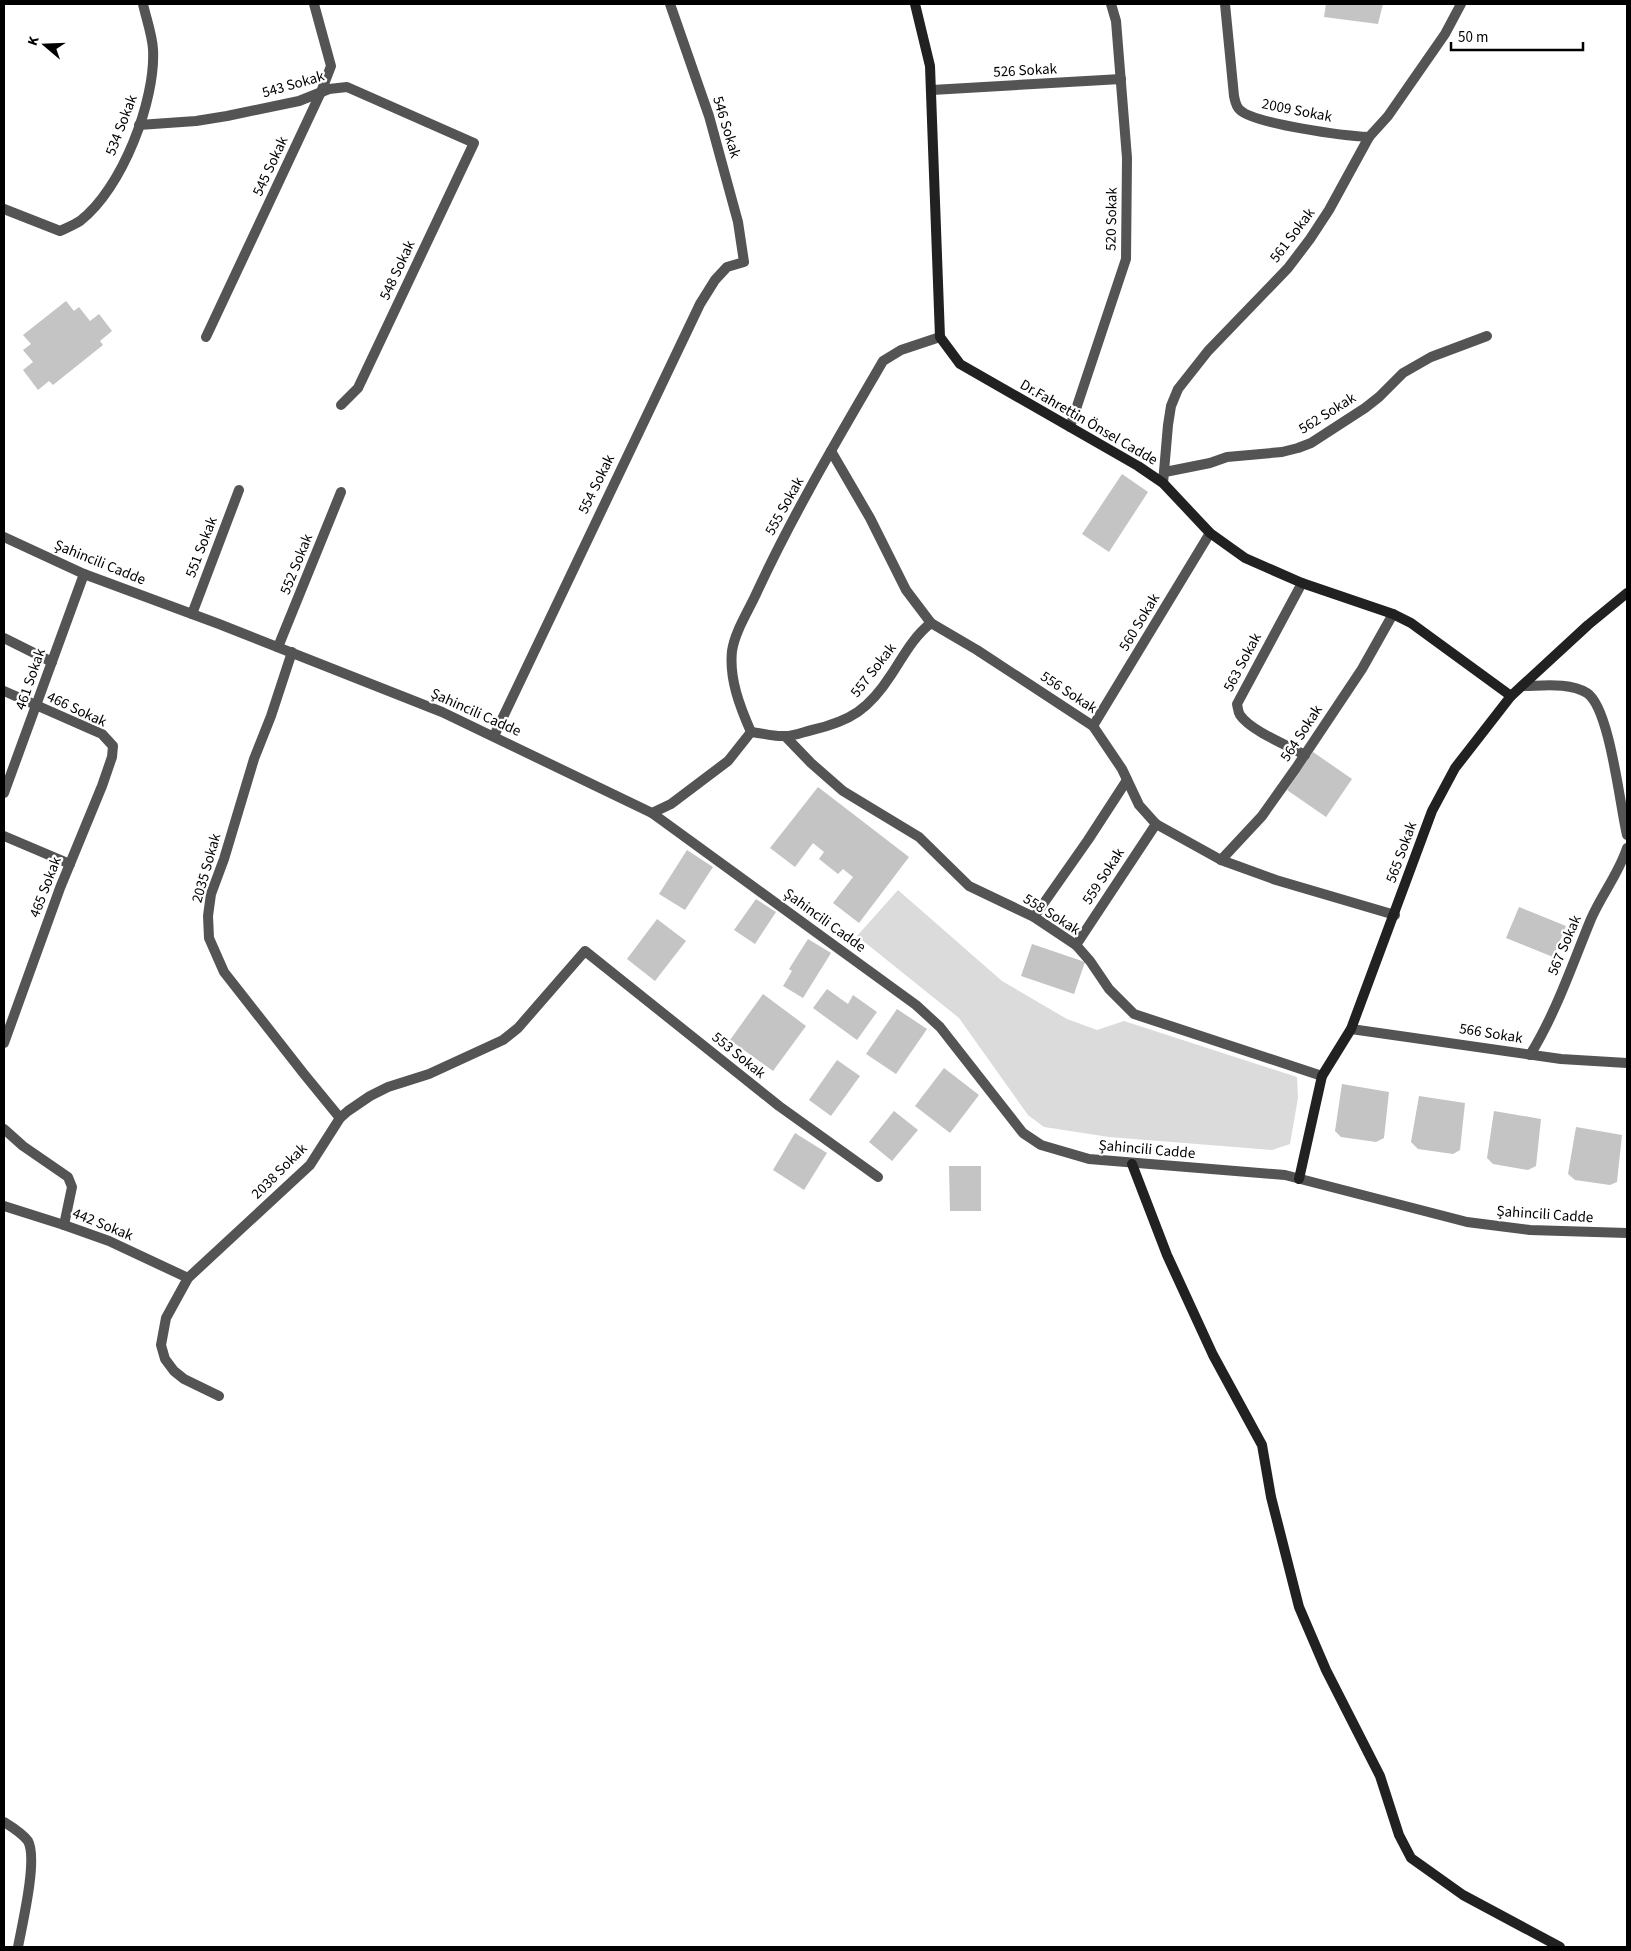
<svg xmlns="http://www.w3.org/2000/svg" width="1631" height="1951" viewBox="0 0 1631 1951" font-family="'Source Sans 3',sans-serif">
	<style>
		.green { fill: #dbdbdb }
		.building { fill: #c4c4c4 }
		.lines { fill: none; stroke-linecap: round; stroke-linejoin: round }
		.street { stroke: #545454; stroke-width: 10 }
		.secondary { stroke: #212121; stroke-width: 10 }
		.labels { text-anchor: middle; stroke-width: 4.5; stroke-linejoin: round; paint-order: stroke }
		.street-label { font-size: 15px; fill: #000; stroke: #fff }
	</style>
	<rect width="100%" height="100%" fill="#fff"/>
	<path class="green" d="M 898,890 L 1002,981 L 1067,1019 L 1097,1030 L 1124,1021 L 1297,1077 L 1298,1098 L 1290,1144 L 1272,1150 L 1109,1137 L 1044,1127 L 1028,1115 L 959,1018 L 857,936 Z"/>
	<g class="building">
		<path d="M 1326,4 L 1383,4 L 1378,24 L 1324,17 Z"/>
		<path d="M 66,301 L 74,311 L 79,307 L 90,321 L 99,314 L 112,331 L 100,341 L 103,345 L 53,385 L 49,381 L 38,390 L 23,370 L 33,362 L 23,350 L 31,344 L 23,335 Z"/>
		<path d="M 1122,474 L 1148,492 L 1109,552 L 1082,534 Z"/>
		<path d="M 1313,752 L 1352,779 L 1326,817 L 1287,790 Z"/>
		<path d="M 818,787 L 909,857 L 859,923 L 833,903 L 853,877 L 843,869 L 838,874 L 819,859 L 824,852 L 813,843 L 795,867 L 770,848 Z"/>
		<path d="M 687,850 L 713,867 L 685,910 L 659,894 Z"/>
		<path d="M 756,899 L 776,912 L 755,944 L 734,930 Z"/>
		<path d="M 1519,907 L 1566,926 L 1553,957 L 1506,938 Z"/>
		<path d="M 657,919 L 686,941 L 655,981 L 627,959 Z"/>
		<path d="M 808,939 L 831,953 L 803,998 L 783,986 L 792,971 L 789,969 Z"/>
		<path d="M 1032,944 L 1085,962 L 1074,994 L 1021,976 Z"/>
		<path d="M 827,989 L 848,1004 L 853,995 L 877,1012 L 857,1040 L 813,1008 Z"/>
		<path d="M 763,994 L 806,1026 L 773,1071 L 730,1040 Z"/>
		<path d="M 897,1009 L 927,1029 L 896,1074 L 866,1054 Z"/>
		<path d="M 837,1060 L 860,1076 L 831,1116 L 809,1100 Z"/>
		<path d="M 944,1068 L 979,1095 L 950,1133 L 915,1106 Z"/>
		<path d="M 1342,1084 L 1389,1092 L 1384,1138 L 1376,1142 L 1341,1137 L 1335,1131 Z"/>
		<path d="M 1419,1096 L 1465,1103 L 1460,1150 L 1453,1154 L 1418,1149 L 1411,1142 Z"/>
		<path d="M 894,1111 L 918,1130 L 892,1161 L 869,1142 Z"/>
		<path d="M 1494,1111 L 1541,1119 L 1536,1166 L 1528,1170 L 1493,1164 L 1487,1158 Z"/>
		<path d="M 1576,1127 L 1622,1135 L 1617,1182 L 1610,1185 L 1575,1180 L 1568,1174 Z"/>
		<path d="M 795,1133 L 827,1153 L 804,1190 L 773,1170 Z"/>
		<path d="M 949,1166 L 981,1166 L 981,1211 L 950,1211 Z"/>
	</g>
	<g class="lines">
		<g class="street">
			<path d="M 1225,4 L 1234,96 C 1235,101 1236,107 1240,110 C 1254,124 1346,136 1369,137"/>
			<path d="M 932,90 L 1121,79"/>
			<path d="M 139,125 L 196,121 L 227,116 L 299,101 L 329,89 L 347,87 L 474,143 L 358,388 L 341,405"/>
			<path d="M 4,209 L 60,231 C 66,228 74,225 80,221 C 122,189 156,100 153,49 C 152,34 146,18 143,4"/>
			<path d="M 206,337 L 321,92 L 331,66 L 314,4"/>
			<path d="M 1070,427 L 1126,259 L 1127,158 L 1116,21 L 1111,4"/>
			<path d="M 831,451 L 870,518 L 906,590 L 931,623 L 977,650 L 1093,726 L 1122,769 L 1139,805 L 1156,824 L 1221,860 L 1276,880 L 1395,915"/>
			<path d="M 1165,472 L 1210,463 L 1227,457 L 1282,452 L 1298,448 L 1311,443 L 1365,408 L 1379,397 L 1403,373 L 1431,357 L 1487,336"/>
			<path d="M 1163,483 L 1168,425 L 1171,406 L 1178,389 L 1208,351 L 1288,268 L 1310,239 L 1329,210 L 1369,137 L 1388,116 L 1445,34 L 1461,4"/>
			<path d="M 4,537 L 84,574 L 219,624 L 442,712 L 652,813 L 916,1005 L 940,1027 L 1023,1133 L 1041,1145 L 1089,1159 L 1285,1175 L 1467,1222 L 1530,1230 L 1627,1233"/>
			<path d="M 1302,583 L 1237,704 C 1238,708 1238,712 1240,715 C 1251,731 1287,745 1305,755"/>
			<path d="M 192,614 L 239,490"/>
			<path d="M 4,638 L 52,662"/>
			<path d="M 278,647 L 341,492"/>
			<path d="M 292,652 L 271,716 L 254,759 L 224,859 L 211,894 L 208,916 L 209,938 L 224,972 L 304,1074 L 340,1118"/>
			<path d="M 1522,686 C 1542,686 1569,682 1587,693 C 1610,708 1620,807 1627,835"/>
			<path d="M 4,691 L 95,731 L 102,734 L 113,746 L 112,757 L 102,786 L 60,888 L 4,1043"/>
			<path d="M 1093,726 L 1210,533"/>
			<path d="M 751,732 C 740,707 729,679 732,651 C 735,631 749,610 757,592 C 794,512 839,437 883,361 L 901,350 L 940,337"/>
			<path d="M 494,736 L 700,304 L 715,280 L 727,267 L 744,262 L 738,222 L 709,116 L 670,4"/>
			<path d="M 785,736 L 811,763 L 843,791 L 919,837 L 969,886 L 1034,917 L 1076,945 L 1090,961 L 1109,989 L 1134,1014 L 1322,1076"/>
			<path d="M 4,793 L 84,574"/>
			<path d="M 652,813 L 671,804 L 728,761 L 751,732 C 762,733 774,737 785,736 C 794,736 803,732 812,730 C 851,721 869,709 891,675 C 903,657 913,637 931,623"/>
			<path d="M 4,836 L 70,864"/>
			<path d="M 1221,860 L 1262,816 L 1296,768 L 1362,669 L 1393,614"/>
			<path d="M 1034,917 L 1088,840 L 1127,780"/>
			<path d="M 1076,945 L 1156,824"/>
			<path d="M 1351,1029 L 1561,1059 L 1627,1063"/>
			<path d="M 1530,1055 C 1556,1013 1572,965 1591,919 C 1602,894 1619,873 1627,848"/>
			<path d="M 4,1129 L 23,1146 L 68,1177 L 72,1187 L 64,1225"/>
			<path d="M 4,1206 L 64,1225 L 109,1241 L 188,1278"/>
			<path d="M 219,1396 L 184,1379 L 174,1371 L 165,1359 L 161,1345 L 166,1318 L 188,1278 L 310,1165 L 340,1118 L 348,1111 L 370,1096 L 388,1087 L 429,1074 L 503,1040 L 518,1028 L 585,951 L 779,1106 L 878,1177"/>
			<path d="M 4,1822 C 12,1827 22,1833 28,1841 C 38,1859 22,1925 18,1947"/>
		</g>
		<g class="secondary">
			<path d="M 915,4 L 930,66 L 940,337 L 960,364 L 1138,466 L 1163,483 L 1210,533 L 1245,558 L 1302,583 L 1393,614 L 1411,623 L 1511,696"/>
			<path d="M 1132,1164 L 1167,1255 L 1213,1355 L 1262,1445 L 1271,1497 L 1299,1607 L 1326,1670 L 1380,1776 L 1399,1835 L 1411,1858 L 1463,1895 L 1560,1947"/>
			<path d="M 1299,1179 L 1322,1076 L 1351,1029 L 1432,811 L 1455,768 L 1511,696 L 1588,625 L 1627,593"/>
		</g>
	</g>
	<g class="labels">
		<g class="street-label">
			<text transform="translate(1025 70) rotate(-3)" y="5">526 Sokak</text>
			<text transform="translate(293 84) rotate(-16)" y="5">543 Sokak</text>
			<text transform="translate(1297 110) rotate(11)" y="5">2009 Sokak</text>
			<text transform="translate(121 125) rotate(-69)" y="5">534 Sokak</text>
			<text transform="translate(727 127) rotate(73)" y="5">546 Sokak</text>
			<text transform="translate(270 166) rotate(-65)" y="5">545 Sokak</text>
			<text transform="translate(1111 219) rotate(-89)" y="5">520 Sokak</text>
			<text transform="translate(1292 235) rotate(-53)" y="5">561 Sokak</text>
			<text transform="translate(397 270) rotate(-65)" y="5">548 Sokak</text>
			<text transform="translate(1327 413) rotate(-32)" y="5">562 Sokak</text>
			<text transform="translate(1089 422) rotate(30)" y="5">Dr.Fahrettin Önsel Cadde</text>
			<text transform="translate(596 484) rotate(-64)" y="5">554 Sokak</text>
			<text transform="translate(784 506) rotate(-61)" y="5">555 Sokak</text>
			<text transform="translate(201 547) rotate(-69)" y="5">551 Sokak</text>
			<text transform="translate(100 562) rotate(22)" y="5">Şahincili Cadde</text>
			<text transform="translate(296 564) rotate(-68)" y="5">552 Sokak</text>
			<text transform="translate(1139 622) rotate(-59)" y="5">560 Sokak</text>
			<text transform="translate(1242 662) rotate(-62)" y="5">563 Sokak</text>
			<text transform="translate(873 670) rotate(-52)" y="5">557 Sokak</text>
			<text transform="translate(30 679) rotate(-71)" y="5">461 Sokak</text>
			<text transform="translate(1069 692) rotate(33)" y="5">556 Sokak</text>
			<text transform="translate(77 709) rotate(25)" y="5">466 Sokak</text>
			<text transform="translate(476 712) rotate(24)" y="5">Şahincili Cadde</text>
			<text transform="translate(1301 733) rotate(-57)" y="5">564 Sokak</text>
			<text transform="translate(1401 852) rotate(-70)" y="5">565 Sokak</text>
			<text transform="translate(206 868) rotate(-74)" y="5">2035 Sokak</text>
			<text transform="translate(1103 876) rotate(-57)" y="5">559 Sokak</text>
			<text transform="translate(45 887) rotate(-69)" y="5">465 Sokak</text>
			<text transform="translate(1052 914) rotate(32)" y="5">558 Sokak</text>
			<text transform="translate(825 920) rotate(36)" y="5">Şahincili Cadde</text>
			<text transform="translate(1564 945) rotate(-67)" y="5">567 Sokak</text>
			<text transform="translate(1491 1033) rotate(9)" y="5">566 Sokak</text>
			<text transform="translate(739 1055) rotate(39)" y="5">553 Sokak</text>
			<text transform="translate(1147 1149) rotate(5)" y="5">Şahincili Cadde</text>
			<text transform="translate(279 1171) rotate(-45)" y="5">2038 Sokak</text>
			<text transform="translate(1545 1214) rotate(4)" y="5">Şahincili Cadde</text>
			<text transform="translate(103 1224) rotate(22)" y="5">442 Sokak</text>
		</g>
	</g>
	<rect width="1631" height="1951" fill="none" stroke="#000000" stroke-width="10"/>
	<g transform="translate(45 45) rotate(289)" stroke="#ffffff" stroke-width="4" paint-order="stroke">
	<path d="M0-4L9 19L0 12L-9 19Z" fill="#000000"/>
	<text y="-8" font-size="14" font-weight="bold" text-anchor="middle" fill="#000000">K</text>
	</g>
	<path d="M1451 42v8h132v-8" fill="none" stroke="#000000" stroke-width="2.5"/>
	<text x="1458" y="42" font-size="15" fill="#000000" stroke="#ffffff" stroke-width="4" paint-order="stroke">50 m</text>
</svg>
